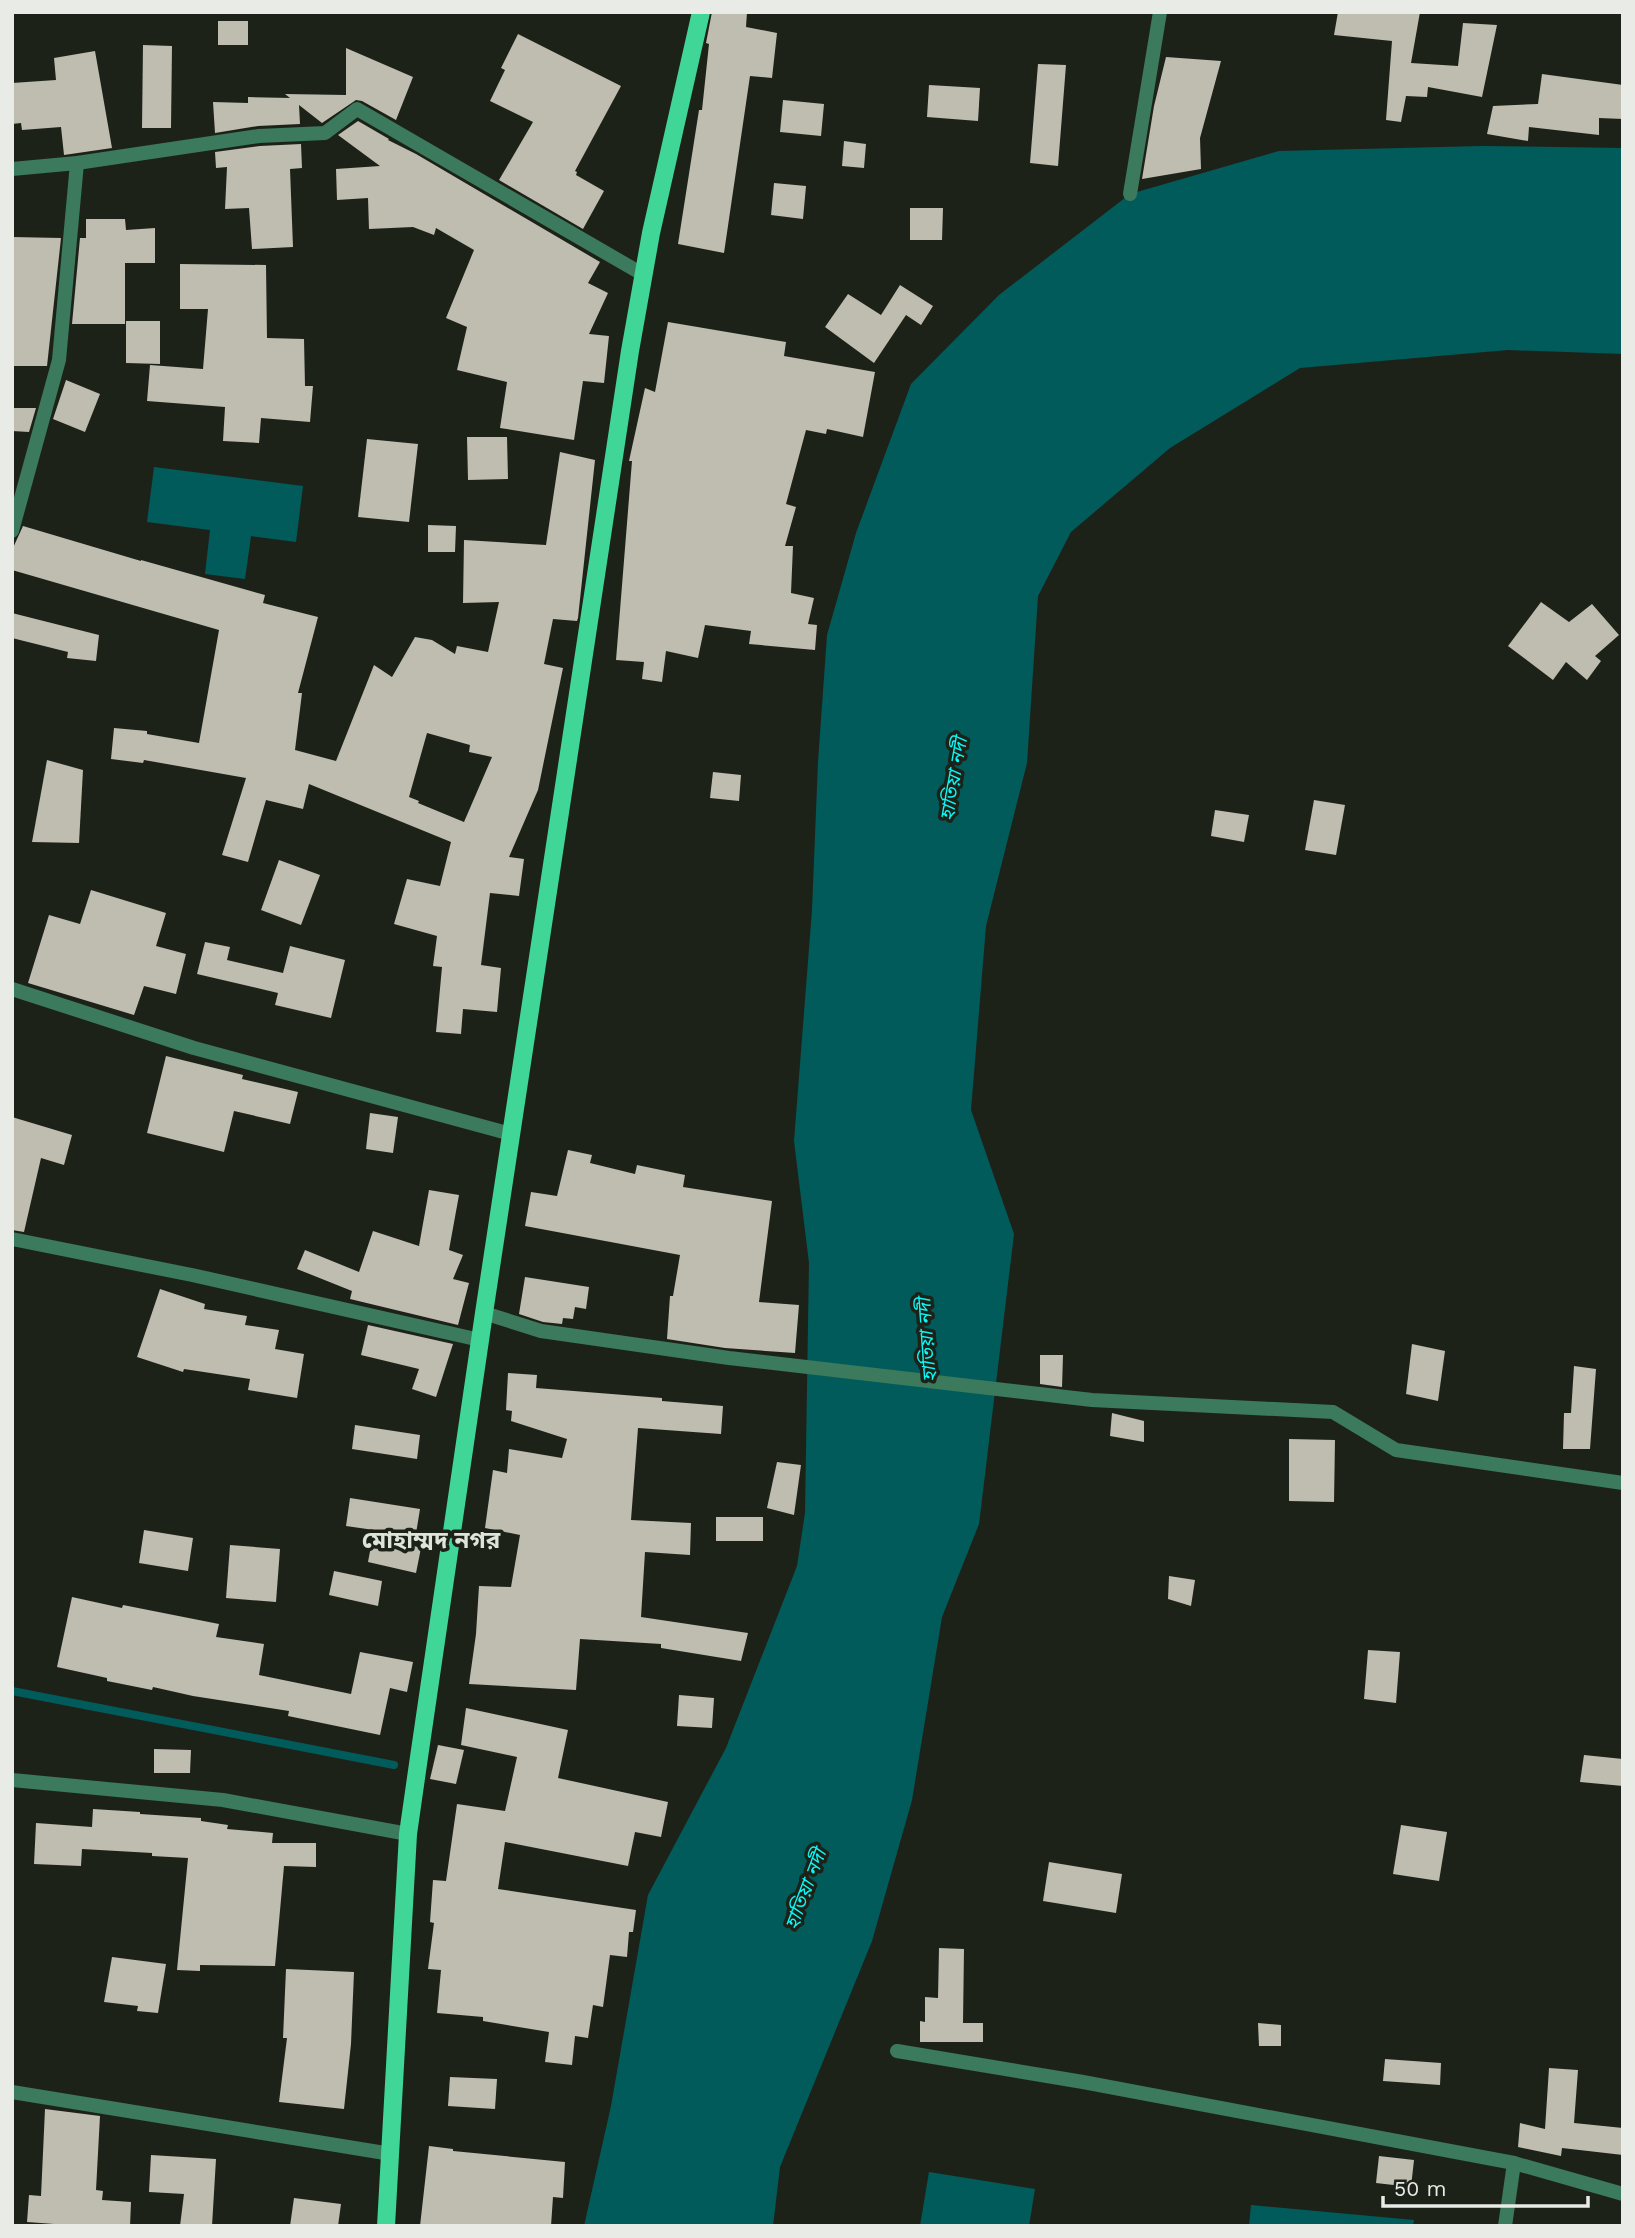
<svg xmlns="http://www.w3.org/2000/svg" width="1635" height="2238" viewBox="0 0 1635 2238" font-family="'Work Sans','Noto Sans Bengali',sans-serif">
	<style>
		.water { fill: #025b5b }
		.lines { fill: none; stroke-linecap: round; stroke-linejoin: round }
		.stream { stroke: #025b5b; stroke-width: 8 }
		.building { fill: #bfbcb0; fill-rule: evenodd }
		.minor { stroke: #3b7a5c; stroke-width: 14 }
		.primary { stroke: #40d698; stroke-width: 18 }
		.labels { text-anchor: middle; stroke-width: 7; stroke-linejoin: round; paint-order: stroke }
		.water-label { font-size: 19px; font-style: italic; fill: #0af8f7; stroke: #1d2219 }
		.district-label { font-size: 24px; font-weight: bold; fill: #dee4d8; stroke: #1d2219 }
	</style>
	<rect width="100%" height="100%" fill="#1d2219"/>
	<g class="water">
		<path d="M 1482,146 L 1623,148 L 1623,354 L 1508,350 L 1300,368 L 1170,448 L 1071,532 L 1038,596 L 1027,763 L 986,926 L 971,1110 L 1014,1234 L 979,1524 L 942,1617 L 912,1800 L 872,1941 L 780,2167 L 773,2226 L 584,2226 L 611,2106 L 648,1895 L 726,1748 L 797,1566 L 805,1513 L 809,1263 L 794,1141 L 812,910 L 818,762 L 827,635 L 856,533 L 911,384 L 999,295 L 1130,194 L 1279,151 Z"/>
		<path d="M 154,467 L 303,486 L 296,542 L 251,536 L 245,579 L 205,574 L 210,530 L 147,522 Z"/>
		<path d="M 929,2172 L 1035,2189 L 1029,2226 L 920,2226 Z"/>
		<path d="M 1251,2205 L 1414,2220 L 1413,2226 L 1249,2226 Z"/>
	</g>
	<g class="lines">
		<path class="stream" d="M 12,1691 L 394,1765"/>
	</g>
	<g class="building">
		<path d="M 712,12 L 747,12 L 746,27 L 777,33 L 772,78 L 750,76 L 724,253 L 678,244 L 699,110 L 702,110 L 709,44 L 706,43 Z"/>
		<path d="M 1338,12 L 1420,12 L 1411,63 L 1458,66 L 1463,23 L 1497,25 L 1482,97 L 1428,87 L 1427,97 L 1406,96 L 1401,122 L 1386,120 L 1392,41 L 1334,35 Z"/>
		<rect x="218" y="21" width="30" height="24"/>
		<path d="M 518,34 L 621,86 L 575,171 L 577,172 L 576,175 L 604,191 L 583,229 L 499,180 L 533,122 L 490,101 L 505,70 L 501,68 Z"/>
		<path d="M 143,45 L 172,46 L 171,128 L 142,128 Z"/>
		<path d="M 346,48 L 413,77 L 396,120 L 362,101 L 356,100 L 322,123 L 299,105 L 300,124 L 258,126 L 215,133 L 213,102 L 248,103 L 248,97 L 290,98 L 285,94 L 346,95 Z"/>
		<path d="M 95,51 L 112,148 L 64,155 L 61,127 L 22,130 L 21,123 L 12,124 L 12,83 L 56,80 L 54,58 Z"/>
		<path d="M 1166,57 L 1221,61 L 1200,138 L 1201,169 L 1142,179 L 1154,106 Z"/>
		<path d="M 1038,64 L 1066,65 L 1058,166 L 1030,163 Z"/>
		<path d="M 1542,74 L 1623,85 L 1623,119 L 1599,118 L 1599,135 L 1529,127 L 1528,141 L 1487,134 L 1493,106 L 1538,104 Z"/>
		<path d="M 929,85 L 980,88 L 978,121 L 927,117 Z"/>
		<path d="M 783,100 L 824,104 L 821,136 L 780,132 Z"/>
		<path d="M 358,121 L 389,139 L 388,140 L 416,154 L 600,262 L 588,283 L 608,293 L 589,334 L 609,336 L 604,383 L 583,381 L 574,440 L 500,428 L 507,382 L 457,370 L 467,327 L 446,318 L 474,250 L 436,228 L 434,235 L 413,227 L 369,229 L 368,198 L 337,200 L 336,169 L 380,166 L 338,135 Z"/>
		<path d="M 844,141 L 866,144 L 864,168 L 842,166 Z"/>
		<path d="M 301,144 L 302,168 L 290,169 L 293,247 L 252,249 L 249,208 L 225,209 L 227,167 L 216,168 L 215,152 L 260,146 Z"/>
		<path d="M 774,183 L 806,186 L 803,219 L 771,215 Z"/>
		<path d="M 910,208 L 943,208 L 942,240 L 910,240 Z"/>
		<path d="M 86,219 L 125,219 L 126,230 L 155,228 L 155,263 L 125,263 L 125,324 L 72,324 L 80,238 L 86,238 Z"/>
		<path d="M 12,237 L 61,238 L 47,366 L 12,366 Z"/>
		<path d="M 180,264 L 266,265 L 267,338 L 304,339 L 305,386 L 313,386 L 310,422 L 261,418 L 259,443 L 223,441 L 225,407 L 147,401 L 150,365 L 203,369 L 208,309 L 180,309 Z"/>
		<path d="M 900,285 L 933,306 L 921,325 L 906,315 L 874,363 L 825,327 L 848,294 L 881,315 Z"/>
		<path d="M 126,321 L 160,321 L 160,364 L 126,363 Z"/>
		<path d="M 668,322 L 786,342 L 784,356 L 875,372 L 863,437 L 827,429 L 826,434 L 806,430 L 786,504 L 796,507 L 785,546 L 793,546 L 791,593 L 814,598 L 808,624 L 817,625 L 815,650 L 749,644 L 751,631 L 705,625 L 698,658 L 666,651 L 662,682 L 642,679 L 644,662 L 616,660 L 632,461 L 629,461 L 645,388 L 655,392 Z"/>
		<path d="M 66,380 L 100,394 L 85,432 L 53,419 Z"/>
		<path d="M 12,408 L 36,408 L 29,432 L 12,431 Z"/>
		<path d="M 467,437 L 507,437 L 508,479 L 468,480 Z"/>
		<path d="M 367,439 L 418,444 L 409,522 L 358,517 Z"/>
		<path d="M 560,452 L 595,460 L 578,618 L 577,621 L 553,619 L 544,664 L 563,668 L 538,790 L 509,857 L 524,859 L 519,896 L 490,893 L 481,965 L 501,968 L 497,1012 L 463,1009 L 461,1034 L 436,1032 L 442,967 L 433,966 L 437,936 L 394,924 L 407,879 L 440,886 L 451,842 L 309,784 L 303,809 L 266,800 L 248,862 L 222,855 L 246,778 L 144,760 L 143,763 L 111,759 L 114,728 L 147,731 L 147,734 L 199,743 L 219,630 L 12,570 L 12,550 L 23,526 L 141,561 L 141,560 L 265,595 L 263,603 L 318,617 L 298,693 L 302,693 L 295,750 L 336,761 L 374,665 L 392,677 L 415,637 L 432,640 L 455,654 L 457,646 L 488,652 L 499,602 L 463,603 L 464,540 L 546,545 ZM 427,733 L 470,745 L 469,752 L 492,757 L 464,822 L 418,803 L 419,801 L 409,797 Z"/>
		<path d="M 428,525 L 456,526 L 455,552 L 428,552 Z"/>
		<path d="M 1541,602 L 1569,622 L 1592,604 L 1619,635 L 1595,656 L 1601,661 L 1587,680 L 1566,662 L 1553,680 L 1508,646 Z"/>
		<path d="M 12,613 L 99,635 L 96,661 L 67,658 L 68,652 L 12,638 Z"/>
		<path d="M 47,760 L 83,770 L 79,843 L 32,842 Z"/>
		<path d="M 713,772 L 741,775 L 739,801 L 710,798 Z"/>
		<path d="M 1314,800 L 1345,805 L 1336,855 L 1305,850 Z"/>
		<path d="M 1215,810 L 1249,815 L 1244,842 L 1211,836 Z"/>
		<path d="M 279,860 L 320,875 L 301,925 L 261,910 Z"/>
		<path d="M 91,890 L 166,913 L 156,946 L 186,954 L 176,994 L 144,986 L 134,1015 L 28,983 L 49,915 L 80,924 Z"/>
		<path d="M 205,942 L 230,947 L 227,960 L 283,973 L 290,946 L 345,960 L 331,1018 L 275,1005 L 278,993 L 197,974 Z"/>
		<path d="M 166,1056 L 243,1075 L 242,1079 L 298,1092 L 290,1124 L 234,1111 L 224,1152 L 147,1133 Z"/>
		<path d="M 370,1113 L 398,1117 L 393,1153 L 366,1149 Z"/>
		<path d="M 12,1117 L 72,1135 L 64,1165 L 41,1158 L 24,1232 L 12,1230 Z"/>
		<path d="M 568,1150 L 592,1155 L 590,1163 L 635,1174 L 637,1165 L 685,1175 L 683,1187 L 772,1201 L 759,1302 L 799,1305 L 795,1353 L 725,1348 L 667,1339 L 670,1296 L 673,1296 L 680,1255 L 525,1226 L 531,1192 L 557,1196 Z"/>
		<path d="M 429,1190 L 459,1195 L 449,1250 L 463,1255 L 453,1279 L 469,1283 L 458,1325 L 350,1299 L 352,1291 L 297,1269 L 305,1250 L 359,1272 L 373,1231 L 419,1246 Z"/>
		<path d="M 525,1277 L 589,1287 L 586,1309 L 575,1307 L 573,1319 L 563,1318 L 562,1324 L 543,1322 L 519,1314 Z"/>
		<path d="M 160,1289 L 205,1304 L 204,1309 L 247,1316 L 245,1325 L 279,1330 L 275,1349 L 304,1354 L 297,1398 L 248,1390 L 250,1379 L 184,1369 L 183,1372 L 137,1357 Z"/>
		<path d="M 368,1325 L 453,1344 L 436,1397 L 412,1389 L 419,1369 L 361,1355 Z"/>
		<path d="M 1412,1344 L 1445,1351 L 1438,1401 L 1406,1394 Z"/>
		<path d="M 1040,1355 L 1063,1355 L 1062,1387 L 1040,1384 Z"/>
		<path d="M 1574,1366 L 1596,1369 L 1590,1449 L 1563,1449 L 1564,1413 L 1571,1413 Z"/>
		<path d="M 508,1373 L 537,1375 L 536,1388 L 662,1398 L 662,1401 L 723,1406 L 721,1434 L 638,1428 L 631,1520 L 691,1523 L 690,1555 L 645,1552 L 641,1617 L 748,1633 L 741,1661 L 661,1648 L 661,1644 L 580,1639 L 576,1690 L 469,1684 L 476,1634 L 479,1586 L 511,1587 L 520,1535 L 485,1528 L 493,1470 L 507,1473 L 509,1449 L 562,1458 L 567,1439 L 511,1421 L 512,1411 L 506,1410 Z"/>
		<path d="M 1112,1413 L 1144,1421 L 1144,1442 L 1110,1436 Z"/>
		<path d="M 355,1425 L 420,1435 L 417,1459 L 352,1449 Z"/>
		<path d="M 1289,1439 L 1335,1440 L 1334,1502 L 1289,1501 Z"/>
		<path d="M 777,1462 L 801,1465 L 794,1515 L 767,1508 Z"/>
		<path d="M 350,1498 L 420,1509 L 414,1546 L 421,1548 L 416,1573 L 368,1562 L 374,1530 L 346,1526 Z"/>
		<rect x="716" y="1517" width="47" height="24"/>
		<path d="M 144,1530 L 193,1538 L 188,1571 L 139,1563 Z"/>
		<path d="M 230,1545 L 280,1549 L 276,1602 L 226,1598 Z"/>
		<path d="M 334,1571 L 382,1581 L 378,1606 L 329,1595 Z"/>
		<path d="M 1169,1576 L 1195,1580 L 1191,1606 L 1168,1599 Z"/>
		<path d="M 72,1597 L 122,1608 L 123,1605 L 219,1624 L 216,1637 L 264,1644 L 259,1675 L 351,1694 L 360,1652 L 413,1662 L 407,1692 L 390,1688 L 380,1735 L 288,1716 L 289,1711 L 193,1696 L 153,1687 L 152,1690 L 107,1681 L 107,1678 L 57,1667 Z"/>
		<path d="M 1368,1650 L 1400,1652 L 1396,1703 L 1364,1699 Z"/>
		<path d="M 679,1695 L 714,1698 L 712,1728 L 677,1726 Z"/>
		<path d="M 466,1708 L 568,1730 L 558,1778 L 668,1802 L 661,1837 L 635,1832 L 628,1866 L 505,1842 L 498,1889 L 636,1910 L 633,1932 L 629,1932 L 627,1957 L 610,1955 L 603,2007 L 593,2005 L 588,2038 L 575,2036 L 572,2065 L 545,2062 L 549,2032 L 483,2021 L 483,2017 L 437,2013 L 441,1970 L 428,1969 L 434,1923 L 430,1922 L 433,1880 L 446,1881 L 457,1804 L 505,1811 L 517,1757 L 461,1745 Z"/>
		<path d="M 438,1745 L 464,1750 L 456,1784 L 430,1779 Z"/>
		<path d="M 154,1749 L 191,1750 L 190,1773 L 154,1773 Z"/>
		<path d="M 1584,1755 L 1623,1759 L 1623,1786 L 1580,1782 Z"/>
		<path d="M 93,1809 L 140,1812 L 140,1814 L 201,1818 L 201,1821 L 228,1825 L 227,1829 L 273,1833 L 272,1843 L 316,1843 L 316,1867 L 284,1866 L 275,1966 L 200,1965 L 200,1971 L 177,1970 L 188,1858 L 152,1856 L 152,1853 L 82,1849 L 81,1866 L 34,1864 L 36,1823 L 92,1827 Z"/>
		<path d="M 1401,1825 L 1447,1832 L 1439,1881 L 1393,1874 Z"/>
		<path d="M 1049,1862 L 1122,1874 L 1116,1913 L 1043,1901 Z"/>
		<path d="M 939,1948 L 964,1949 L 963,2023 L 983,2023 L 983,2042 L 920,2042 L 920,2021 L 925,2022 L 925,1997 L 938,1998 Z"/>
		<path d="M 112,1957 L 166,1964 L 158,2013 L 137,2011 L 138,2006 L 104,2002 Z"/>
		<path d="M 286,1969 L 354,1972 L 351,2044 L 344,2109 L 279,2102 L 287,2038 L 283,2038 Z"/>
		<path d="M 1258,2023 L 1281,2025 L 1281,2046 L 1259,2046 Z"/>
		<path d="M 1385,2059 L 1441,2063 L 1440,2085 L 1383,2081 Z"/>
		<path d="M 1549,2068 L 1578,2070 L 1574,2123 L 1623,2128 L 1623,2155 L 1562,2148 L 1561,2156 L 1518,2147 L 1520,2123 L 1545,2129 Z"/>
		<path d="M 450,2077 L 497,2079 L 495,2109 L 448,2106 Z"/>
		<path d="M 45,2109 L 100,2116 L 96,2190 L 103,2191 L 102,2200 L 131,2202 L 130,2226 L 81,2226 L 27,2222 L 29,2195 L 41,2196 Z"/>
		<path d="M 429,2146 L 453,2149 L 453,2151 L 565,2162 L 563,2198 L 553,2197 L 551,2226 L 420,2226 Z"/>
		<path d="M 151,2155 L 216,2159 L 212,2226 L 180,2226 L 184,2194 L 149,2192 Z"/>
		<path d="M 1379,2156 L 1414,2160 L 1411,2187 L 1376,2183 Z"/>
		<path d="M 294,2198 L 341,2204 L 338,2226 L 290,2226 Z"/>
	</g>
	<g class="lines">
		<g class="minor">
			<path d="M 12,169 L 77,163 L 259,136 L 325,133 L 357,109 L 644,275"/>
			<path d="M 1130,194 L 1160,12"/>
			<path d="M 12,531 L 59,360 L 77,163"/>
			<path d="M 12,989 L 194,1048 L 511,1134"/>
			<path d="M 12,1239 L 192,1275 L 480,1340"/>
			<path d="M 484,1313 L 541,1331 L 729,1358 L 1092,1400 L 1333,1412 L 1396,1450 L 1623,1483"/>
			<path d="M 12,1780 L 223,1800 L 408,1834"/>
			<path d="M 897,2051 L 1083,2082 L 1514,2163 L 1623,2194"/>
			<path d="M 12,2092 L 391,2154"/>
			<path d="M 1505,2226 L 1514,2163"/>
		</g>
		<path class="primary" d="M 386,2226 L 408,1834 L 418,1764 L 484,1313 L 630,351 L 651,233 L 701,12"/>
	</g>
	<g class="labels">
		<g class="water-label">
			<text transform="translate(953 779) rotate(-80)" y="7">হাতিয়া নদী</text>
			<text transform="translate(926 1340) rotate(-94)" y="7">হাতিয়া নদী</text>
			<text transform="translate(805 1889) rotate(-69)" y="7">হাতিয়া নদী</text>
		</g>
		<g class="district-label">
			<text x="431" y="1548">মোহাম্মদ নগর</text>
		</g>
	</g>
	<rect width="1635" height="2238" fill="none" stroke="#e9ece6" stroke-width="28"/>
	<path d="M1383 2196v10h205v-10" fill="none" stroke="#e9ece6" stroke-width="3.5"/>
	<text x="1394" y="2196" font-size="21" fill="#e9ece6" stroke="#1d2219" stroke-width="5" paint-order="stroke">50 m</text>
</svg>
